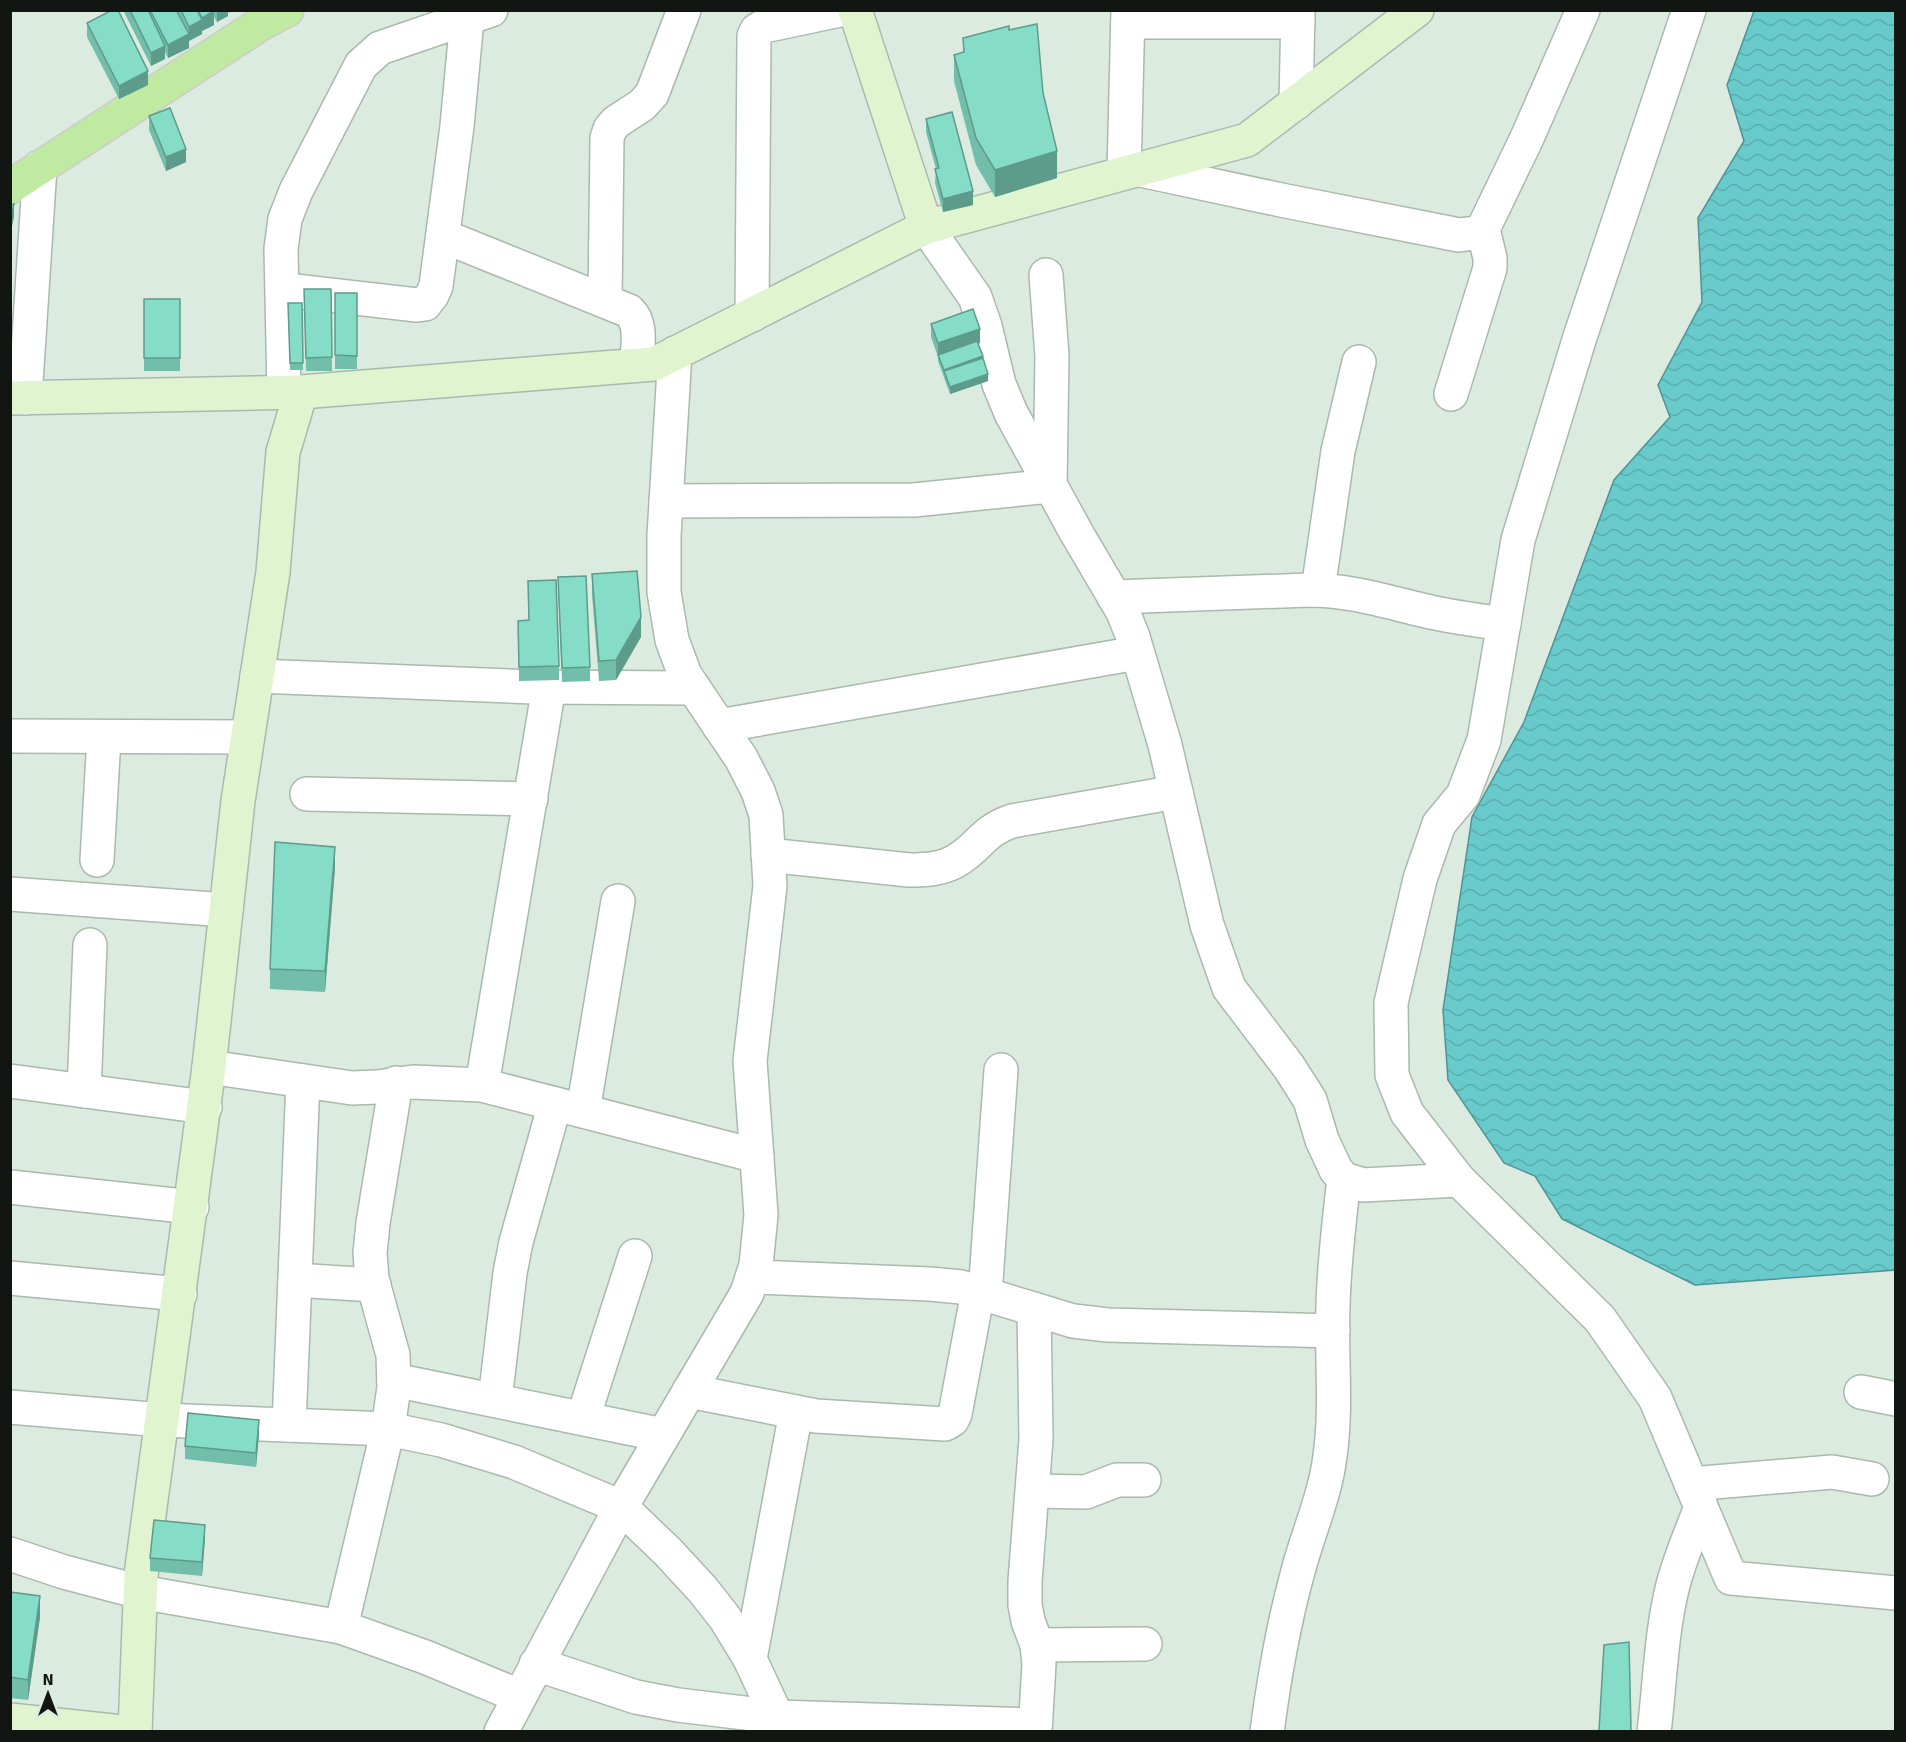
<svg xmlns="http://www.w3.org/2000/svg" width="1906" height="1742" viewBox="0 0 1906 1742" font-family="Signika,sans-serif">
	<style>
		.water { fill: url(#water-waves); stroke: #4f9494; stroke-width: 1.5 }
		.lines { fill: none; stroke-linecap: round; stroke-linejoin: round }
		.street-casing { stroke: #aab9ae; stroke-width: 36 }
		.secondary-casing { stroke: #aab9ae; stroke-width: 36 }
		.primary-casing { stroke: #cbcccb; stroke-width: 36 }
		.street { stroke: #fff; stroke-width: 33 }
		.secondary { stroke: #e0f4d0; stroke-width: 33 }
		.primary { stroke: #c0eaa1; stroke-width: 33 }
		.wall { fill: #72beab }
		.shaded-wall { fill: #5d9b8b }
		.building { fill: #85ddc7; stroke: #5d9b8b; stroke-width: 1.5 }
	</style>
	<defs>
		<pattern id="water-waves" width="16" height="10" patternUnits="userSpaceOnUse" patternTransform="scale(1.5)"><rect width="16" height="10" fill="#69cacc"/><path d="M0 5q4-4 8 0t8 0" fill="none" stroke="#5aadae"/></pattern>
	</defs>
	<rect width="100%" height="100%" fill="#dcebe0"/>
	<path class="water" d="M 1754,11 L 1895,11 L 1896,1270 L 1695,1285 L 1562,1219 L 1535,1176 L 1504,1163 L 1448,1080 L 1443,1010 L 1472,817 L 1524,722 L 1614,480 L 1670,417 L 1658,385 L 1702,302 L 1698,218 L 1744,141 L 1727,85 Z"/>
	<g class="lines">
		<g class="street-casing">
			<g id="street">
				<path d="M 1689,10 L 1579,340 L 1518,540 L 1484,740 L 1463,795 L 1439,824 L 1420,879 L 1391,1003 L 1392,1075 L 1407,1113 L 1459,1180 L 1600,1319 L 1655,1398 L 1731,1578 L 1896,1593"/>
				<path d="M 1128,22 L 1298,22"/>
				<path d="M 1296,103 L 1298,10"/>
				<path d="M 1136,169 L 1286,201 L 1459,235 L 1475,233 L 1483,229 L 1526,140 L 1583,10"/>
				<path d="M 1124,172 L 1128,10"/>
				<path d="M 926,227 L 975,297 L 985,326 L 999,384 L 1011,413 L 1076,532 L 1123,612 L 1133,637 L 1165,745 L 1207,925 L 1229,988 L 1289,1067 L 1310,1100 L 1322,1140 L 1336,1170 L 1344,1179 L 1363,1185 L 1459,1180"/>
				<path d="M 443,236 L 629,311 C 643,324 637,347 637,365"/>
				<path d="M 286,290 L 417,305 L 425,304 L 432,295 L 436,286 L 457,126 L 467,19"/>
				<path d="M 605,301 L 607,138 L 610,129 L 616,122 L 642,105 L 652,94 L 684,10"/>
				<path d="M 752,315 L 754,36 L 757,30 L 764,26 L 840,10"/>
				<path d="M 284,392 L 281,249 L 285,219 L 296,191 L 361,65 L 380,48 L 491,10"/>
				<path d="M 1451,394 L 1490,268 L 1490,258 L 1483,229"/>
				<path d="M 25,398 L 40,167"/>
				<path d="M 666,501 L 914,500 L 1050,486 L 1052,356 L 1046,275"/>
				<path d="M 1318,590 L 1338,451 L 1359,362"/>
				<path d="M 1114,597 L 1309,590 C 1349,590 1384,601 1422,610 C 1449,617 1477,620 1504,624"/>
				<path d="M 257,676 L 533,687 L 694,688"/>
				<path d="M 719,726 L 1137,653"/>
				<path d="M 10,736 L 247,737"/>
				<path d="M 307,794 L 531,799"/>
				<path d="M 768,855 L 909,870 C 927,870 944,869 959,859 C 981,845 983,831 1012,821 L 1176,792"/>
				<path d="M 97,860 L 104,737"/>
				<path d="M 10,894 L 226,910"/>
				<path d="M 209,1067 L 352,1088 L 377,1087 L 413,1082 L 482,1085 L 757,1156"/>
				<path d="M 10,1081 L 205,1107"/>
				<path d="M 482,1085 L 549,687"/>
				<path d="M 84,1091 L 90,945"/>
				<path d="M 583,1111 L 618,901"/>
				<path d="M 10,1187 L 192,1207"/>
				<path d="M 753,1277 L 930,1284 L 961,1287 L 1073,1321 L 1108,1325 L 1333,1331"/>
				<path d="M 10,1278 L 180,1294"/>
				<path d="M 295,1280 L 374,1285"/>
				<path d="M 985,1294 L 1001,1070"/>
				<path d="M 1034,1309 L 1036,1439 L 1025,1581 L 1025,1605 L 1028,1621 L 1037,1645 L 1039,1664 L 1035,1732"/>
				<path d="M 394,1380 L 663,1435"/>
				<path d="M 689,1391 L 816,1416 L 945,1424 L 952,1420 L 955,1414 L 978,1292"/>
				<path d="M 1861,1392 L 1896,1399"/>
				<path d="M 495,1400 L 510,1273 L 516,1242 L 555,1104"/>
				<path d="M 10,1407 L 162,1420 L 388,1429 L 441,1440 L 514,1462 L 621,1507 L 668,1552 L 703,1590 L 725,1618 L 750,1659 L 777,1717 L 778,1732"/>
				<path d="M 583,1418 L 635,1256"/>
				<path d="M 289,1425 L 303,1081"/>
				<path d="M 1691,1484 L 1832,1472 L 1872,1479"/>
				<path d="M 1033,1491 L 1086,1492 L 1117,1480 L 1144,1480"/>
				<path d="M 10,1554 L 64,1572 L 140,1592 L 341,1627 L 425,1657 L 519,1696"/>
				<path d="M 341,1627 L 388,1429 L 394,1387 L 393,1355 L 372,1279 L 370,1253 L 373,1223 L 396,1083"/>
				<path d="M 1037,1645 L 1145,1644"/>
				<path d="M 750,1659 L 796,1412"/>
				<path d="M 536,1664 L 636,1697 L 678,1705 L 777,1717 L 1035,1725"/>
				<path d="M 501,1732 L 621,1507 L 747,1293 L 756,1265 L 761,1215 L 750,1061 L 770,886 L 766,815 L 758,791 L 741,758 L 685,675 L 672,640 L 664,592 L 664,536 L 675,353"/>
				<path d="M 1267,1732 C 1274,1679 1283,1626 1297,1575 C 1307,1535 1325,1497 1330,1456 C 1337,1407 1331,1356 1333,1306 C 1334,1263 1339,1221 1344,1179"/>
				<path d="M 1654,1732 C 1660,1683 1661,1632 1673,1585 C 1680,1558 1691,1533 1701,1507"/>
			</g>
		</g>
		<g class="secondary-casing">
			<g id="secondary">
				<path d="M 855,10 L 926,227"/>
				<path d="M 10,398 L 301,392 L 654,364 L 926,227 L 1247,140 L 1417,10"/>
				<path d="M 10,1720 L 122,1732"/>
				<path d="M 135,1732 L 141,1575 L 209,1067 L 238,801 L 273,572 L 283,452 L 301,392"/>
			</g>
		</g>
		<g class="primary-casing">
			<path id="primary" d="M 10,187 L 262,23 L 287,10"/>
		</g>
		<use href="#street" class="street"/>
		<use href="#secondary" class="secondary"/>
		<use href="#primary" class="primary"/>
	</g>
	<g class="wall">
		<path d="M 123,10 L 235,10 L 229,13 L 228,11 L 228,16 L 217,22 L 214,17 L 214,25 L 202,31 L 202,34 L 189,41 L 189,40 L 189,48 L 168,58 L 165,52 L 165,59 L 151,66 Z"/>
		<path d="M 87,23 L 148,85 L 119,99 L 87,37 Z"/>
		<path d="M 1009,30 L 1043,93 L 1057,178 L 995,197 L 976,165 L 954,81 L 954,55 L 963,52 L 963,38 Z"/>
		<path d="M 149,116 L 186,162 L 166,171 L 149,130 Z"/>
		<path d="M 926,119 L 973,205 L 943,212 L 935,183 L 936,169 L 926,132 Z"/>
		<path d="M 304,289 L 331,289 L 332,371 L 306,371 Z"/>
		<rect x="335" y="293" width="22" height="76"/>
		<rect x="144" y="299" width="36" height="72"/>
		<path d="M 288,303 L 302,303 L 303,370 L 290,370 Z"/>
		<path d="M 931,324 L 980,343 L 978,344 L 988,381 L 950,394 L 938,361 L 938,357 L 931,337 Z"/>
		<path d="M 592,574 L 641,637 L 616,680 L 599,681 L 592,595 Z"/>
		<path d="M 558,577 L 590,667 L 590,681 L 562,682 Z"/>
		<path d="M 518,621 L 559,666 L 559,680 L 519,681 Z"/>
		<path d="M 335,867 L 325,992 L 270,989 L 270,969 Z"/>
		<path d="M 259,1434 L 256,1467 L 185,1459 L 185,1446 Z"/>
		<path d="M 205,1538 L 202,1576 L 150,1571 L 150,1558 Z"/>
		<path d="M 10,1592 L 40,1617 L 28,1700 L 10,1698 Z"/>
	</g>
	<g class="shaded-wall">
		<path d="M 217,10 L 228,10 L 228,16 L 217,22 Z"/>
		<path d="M 214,11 L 214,25 L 202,31 L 202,34 L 189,41 L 189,27 L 202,20 L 202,18 Z"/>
		<path d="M 189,34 L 189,48 L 168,58 L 168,45 Z"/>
		<path d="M 165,46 L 165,59 L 151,66 L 151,53 Z"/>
		<path d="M 148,71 L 148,85 L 119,99 L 119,86 Z"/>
		<path d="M 186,149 L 186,162 L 166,171 L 166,157 Z"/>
		<path d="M 1057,151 L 1057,178 L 995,197 L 995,170 Z"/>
		<path d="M 973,191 L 973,205 L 943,212 L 943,199 Z"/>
		<path d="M 14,204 L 14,217 L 10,235 L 10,221 Z"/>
		<path d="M 980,329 L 980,343 L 938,357 L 938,343 Z"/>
		<path d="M 983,356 L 983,363 L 944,371 L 944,377 L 944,370 Z"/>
		<path d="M 988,374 L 988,381 L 950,394 L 950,387 Z"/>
		<path d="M 641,617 L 641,637 L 616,680 L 616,660 Z"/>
		<path d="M 335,847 L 335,867 L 325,992 L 325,971 Z"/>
		<path d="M 259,1420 L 259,1434 L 256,1467 L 256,1453 Z"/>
		<path d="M 205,1525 L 205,1538 L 202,1576 L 202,1562 Z"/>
		<path d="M 40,1596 L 40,1617 L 28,1700 L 28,1680 Z"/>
	</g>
	<g class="building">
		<path d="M 112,10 L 118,10 L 148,71 L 119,86 L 87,23 Z"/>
		<path d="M 130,10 L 148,10 L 165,46 L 151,53 Z"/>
		<path d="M 150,10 L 176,10 L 189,34 L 168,45 Z"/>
		<path d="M 181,10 L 197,10 L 202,20 L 189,27 Z"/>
		<path d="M 198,10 L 214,10 L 214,11 L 202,18 Z"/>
		<path d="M 1037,24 L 1043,93 L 1057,151 L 995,170 L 976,138 L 954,55 L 964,52 L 963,38 L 1009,26 L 1009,30 Z"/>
		<path d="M 170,108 L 186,149 L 166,157 L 149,116 Z"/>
		<path d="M 952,112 L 973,191 L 943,199 L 935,169 L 939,168 L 926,119 Z"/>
		<path d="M 14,204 L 10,221 L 10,205 Z"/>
		<path d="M 304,289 L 331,289 L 332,357 L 306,358 Z"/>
		<path d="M 335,293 L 357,293 L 357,356 L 335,355 Z"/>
		<rect x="144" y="299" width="36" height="59"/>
		<path d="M 288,303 L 302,303 L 303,363 L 290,363 Z"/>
		<path d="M 973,309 L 980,329 L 938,343 L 931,324 Z"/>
		<path d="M 977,341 L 983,356 L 944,370 L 938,355 Z"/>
		<path d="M 983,358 L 988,374 L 950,387 L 944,371 Z"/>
		<path d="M 637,571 L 641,617 L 616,660 L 599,661 L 592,574 Z"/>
		<path d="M 586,576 L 590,667 L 562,668 L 558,577 Z"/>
		<path d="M 556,580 L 559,666 L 519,667 L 518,621 L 529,620 L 528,581 Z"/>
		<path d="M 275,842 L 335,847 L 325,971 L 270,969 Z"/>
		<path d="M 188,1413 L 259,1420 L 256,1453 L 185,1446 Z"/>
		<path d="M 154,1520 L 205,1525 L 202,1562 L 150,1558 Z"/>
		<path d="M 10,1592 L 40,1596 L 28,1680 L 10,1677 Z"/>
		<path d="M 1629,1642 L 1631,1731 L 1599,1731 L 1604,1645 Z"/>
	</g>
	<rect width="1906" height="1742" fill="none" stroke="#111612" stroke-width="24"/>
	<g transform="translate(48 1694)" stroke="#dcebe0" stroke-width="4.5" paint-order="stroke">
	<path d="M0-4.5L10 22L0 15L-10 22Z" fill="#111612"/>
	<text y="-9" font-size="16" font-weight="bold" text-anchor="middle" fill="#111612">N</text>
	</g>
</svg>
